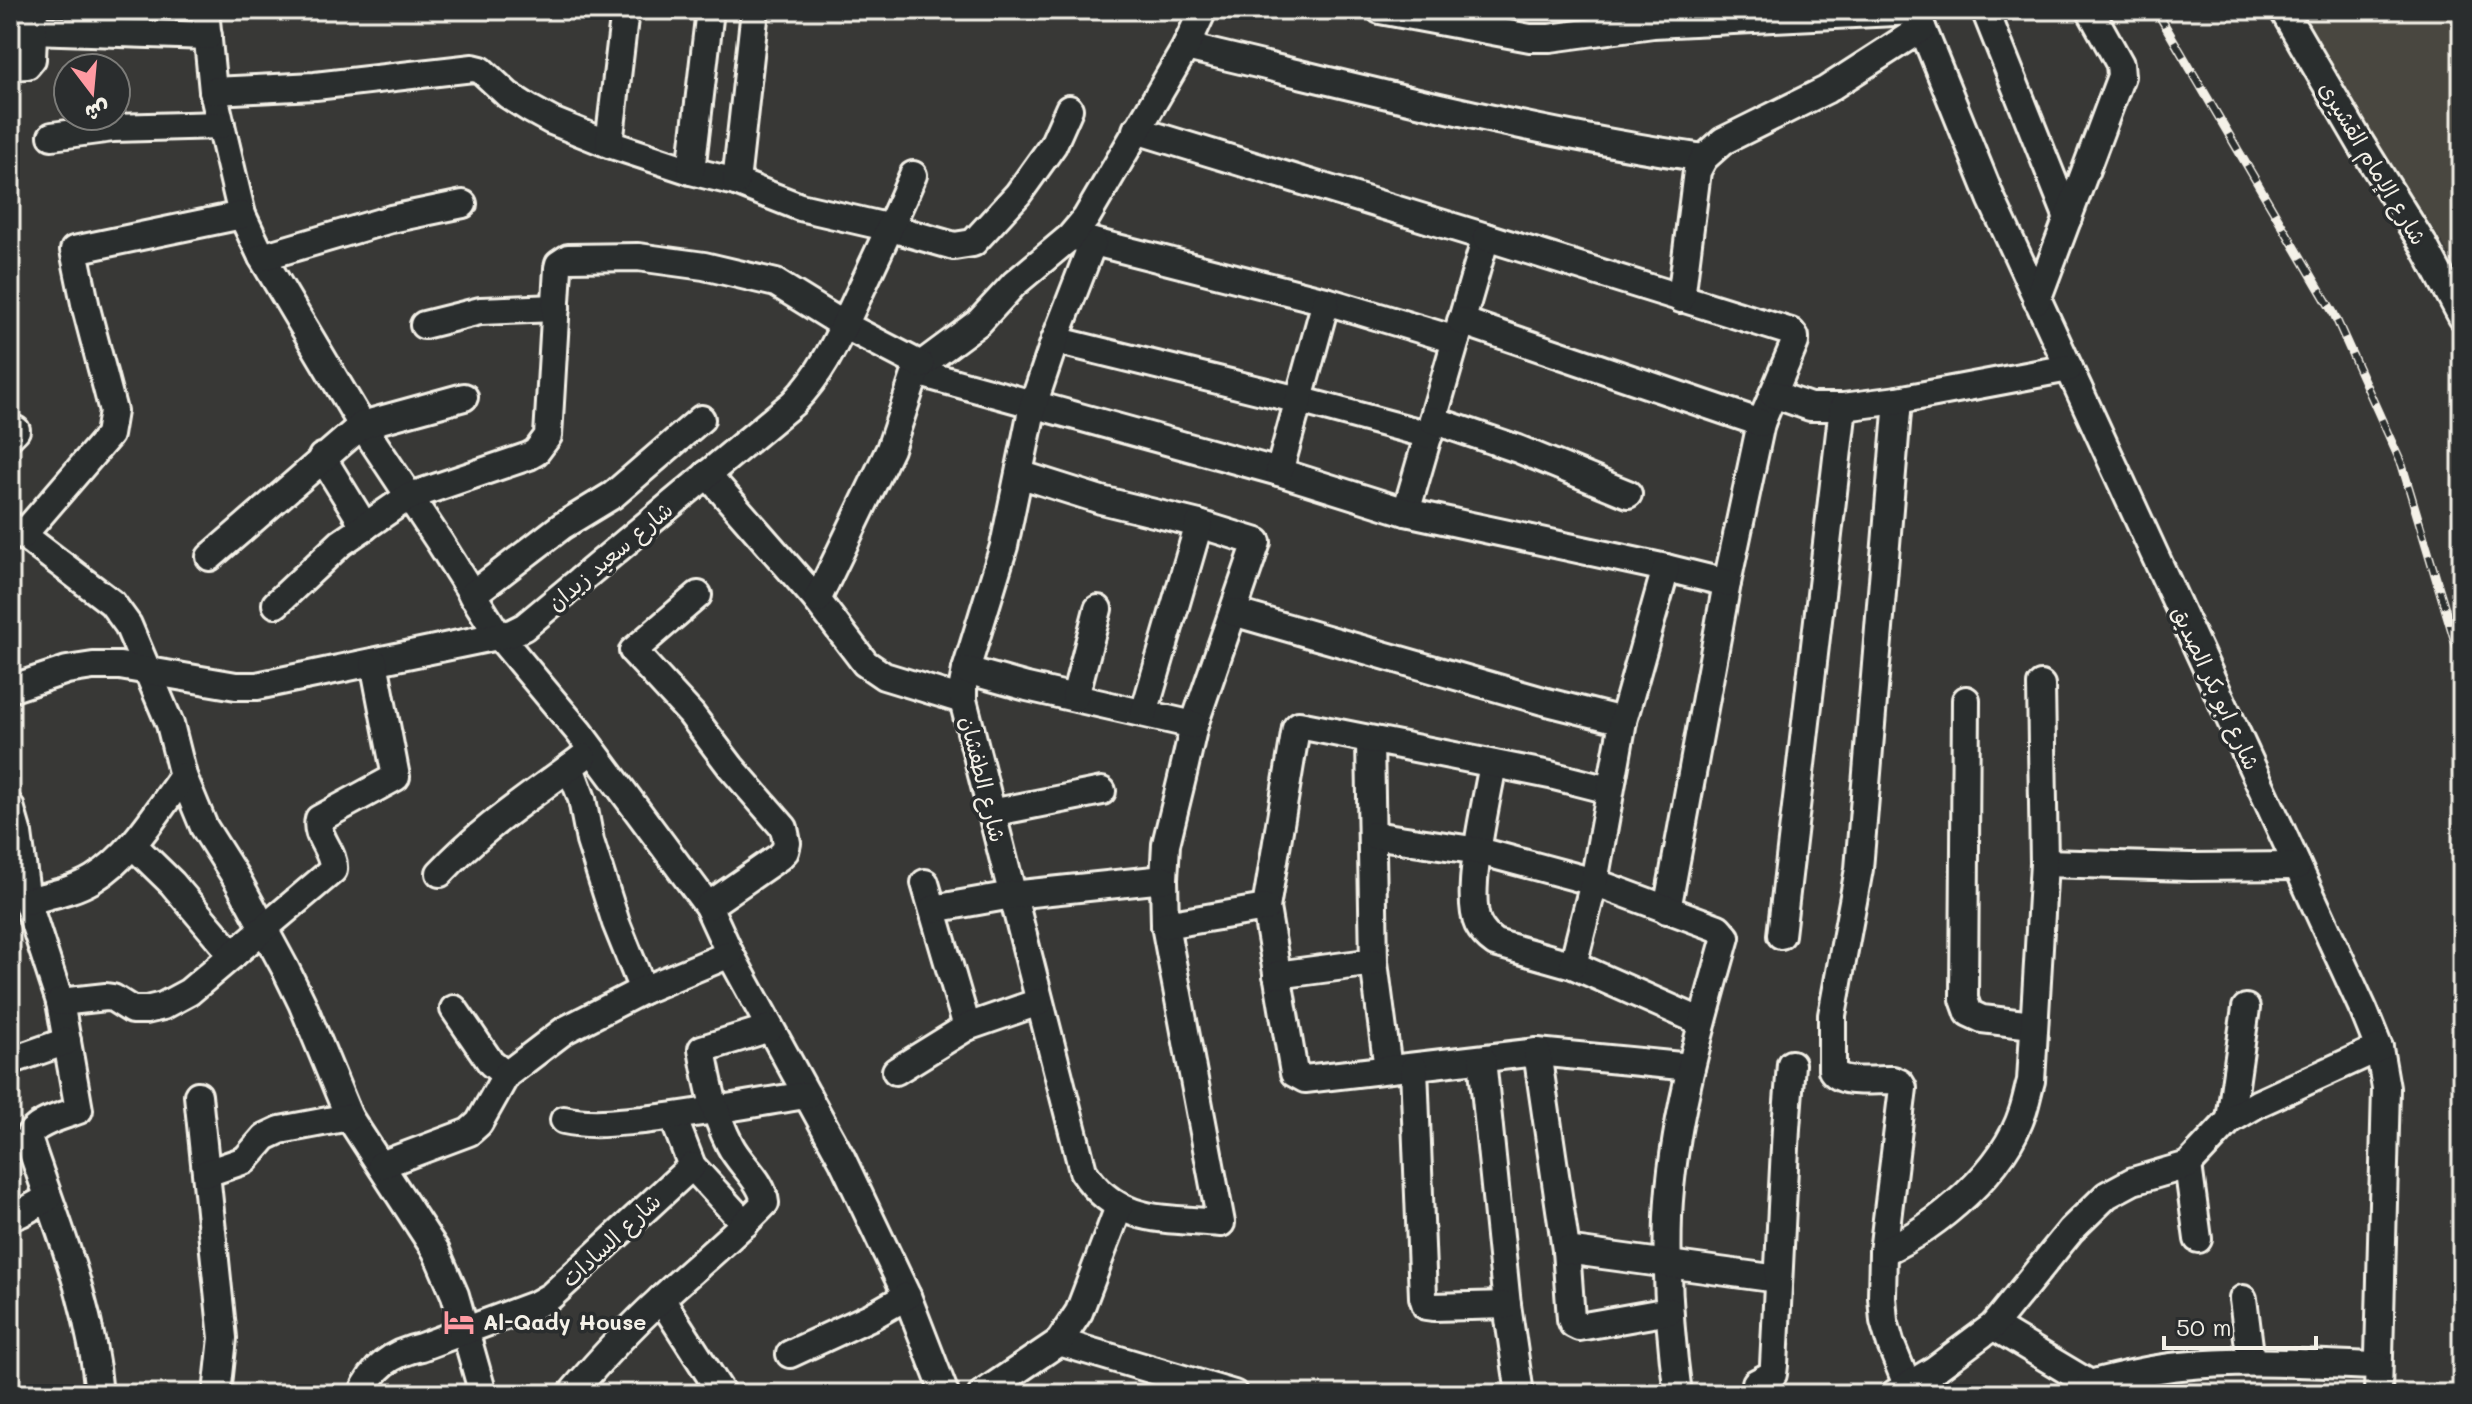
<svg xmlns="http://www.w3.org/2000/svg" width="2472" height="1404" viewBox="0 0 2472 1404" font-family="Mali,'Playpen Sans Arabic',sans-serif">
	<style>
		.built { fill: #48463f }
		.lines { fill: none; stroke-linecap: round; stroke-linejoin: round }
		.minor-casing { stroke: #f4f1e8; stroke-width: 32 }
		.minor { stroke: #2a2d2e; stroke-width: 26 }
		.rail-casing { stroke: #f4f1e8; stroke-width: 9 }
		.rail { stroke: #2a2d2e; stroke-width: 6; stroke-dasharray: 18; stroke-linecap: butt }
		.labels { text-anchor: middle; stroke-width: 7; stroke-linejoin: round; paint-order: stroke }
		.street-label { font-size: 22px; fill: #f4f1e8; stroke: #2a2d2e }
		.poi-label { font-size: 22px; font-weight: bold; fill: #f4f1e8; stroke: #2a2d2e; text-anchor: start }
	</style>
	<rect width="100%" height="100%" fill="#383836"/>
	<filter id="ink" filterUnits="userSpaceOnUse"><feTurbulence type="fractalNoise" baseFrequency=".0125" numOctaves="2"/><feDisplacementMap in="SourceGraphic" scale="16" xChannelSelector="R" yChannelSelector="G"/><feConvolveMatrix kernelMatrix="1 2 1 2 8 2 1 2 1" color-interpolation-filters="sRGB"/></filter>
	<g filter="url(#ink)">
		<path class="built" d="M 2300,10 L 2462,10 L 2462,274 L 2328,64 Z"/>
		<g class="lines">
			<g class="minor-casing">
				<g id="minor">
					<path d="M 205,10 L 213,91 L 221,125 L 242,215 L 262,257 L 362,425 L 439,541 L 498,635 L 579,732 L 708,906 L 730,954 L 842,1159 L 907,1296 L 945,1394"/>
					<path d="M 1380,10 L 1530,38 L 1550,38 L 1653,24 L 1915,11"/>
					<path d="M 1915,10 L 1991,198 L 2364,1011 L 2379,1048 L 2386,1088 L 2378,1394"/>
					<path d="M 1985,10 L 2068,218"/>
					<path d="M 2283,10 L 2361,144 L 2423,244 L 2462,317"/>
					<path d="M 32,30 L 208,36"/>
					<path d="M 1186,47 C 1358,87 1529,133 1704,158"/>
					<path d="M 10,66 L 27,65 L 32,59 L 34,10"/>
					<path d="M 213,91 L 315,86 L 473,68 L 481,70 L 508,95 L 530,109 L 552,121 L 609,144 L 691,171 L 736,182 L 800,207 L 891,228 L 954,246 L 973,243 L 1018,194 L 1053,145 L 1069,109"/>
					<path d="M 1136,130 L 1486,237 L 1406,512"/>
					<path d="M 52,136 L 113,128 L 221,125"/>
					<path d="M 609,144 L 625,10"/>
					<path d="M 691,171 L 710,10"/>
					<path d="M 736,182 L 755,10"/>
					<path d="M 1486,237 L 1791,332 L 1795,337 L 1795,342 L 1761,423 L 1727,583 L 1667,910"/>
					<path d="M 1078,238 L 1326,301 L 1456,340"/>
					<path d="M 262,257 L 391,219 L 463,204"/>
					<path d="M 1681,299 L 1697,171 L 1704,158 L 1723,141 L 1826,90 L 1922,28"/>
					<path d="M 2037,300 L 2121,76 L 2120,64 L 2090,10"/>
					<path d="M 1461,321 L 1761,423"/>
					<path d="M 424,325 L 480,311 L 556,308"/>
					<path d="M 1055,340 L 1299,400 L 1429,435"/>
					<path d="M 916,372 L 1279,472 L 1406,512 L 1666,568 L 1727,583"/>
					<path d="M 1773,394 L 1810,407 L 1843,407"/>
					<path d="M 1898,400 L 1859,869 L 1832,1015 L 1832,1070 C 1842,1086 1876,1079 1893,1080 L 1900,1083 L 1903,1088 L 1883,1252 L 1882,1297 L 1884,1321 L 1891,1345 L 1908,1387"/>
					<path d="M 1433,420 L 1518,449 L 1628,494"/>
					<path d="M 10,436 L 16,430"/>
					<path d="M 322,457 L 365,527"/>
					<path d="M 1279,472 L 1326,301"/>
					<path d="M 707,474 L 817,600 L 865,663 L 884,676 L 963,700"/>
					<path d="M 1019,474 L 1101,500 L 1199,524 L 1257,542 L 1194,725 L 1182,778 L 1166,844 L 1164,879 L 1165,925 L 1221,1223 C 1165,1218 1118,1225 1083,1171 L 963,700 L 963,685 L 966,670 L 1004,546 L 1033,405 L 1055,340 L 1093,242"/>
					<path d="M 10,525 L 112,603 L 128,625 L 170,724 L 183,776 L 204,827 L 238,881 L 285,968 L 302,1003 L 349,1117 L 436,1251 L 455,1295 L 483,1394"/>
					<path d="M 22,536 L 109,435 L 113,411 L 86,308 L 74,250 L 242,215"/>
					<path d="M 210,557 L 362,425 L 464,397"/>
					<path d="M 472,595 L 562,526 L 613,495 L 701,419"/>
					<path d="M 698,595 L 633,651 L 691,714 L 731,767 L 784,828 L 787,843 L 785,851 L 779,857 L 708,906"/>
					<path d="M 817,600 L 890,449 L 916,372 L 921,365 L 979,322 L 1014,284 L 1070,237 L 1086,218 L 1186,47 L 1203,10"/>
					<path d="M 276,604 L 341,543 L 408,497 L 529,456 L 536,452 L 548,436 L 558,268 L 559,264 L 568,258 L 638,257 L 704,266 L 776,283 L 844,325 L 921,365"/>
					<path d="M 1233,612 L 1543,701 L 1623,721"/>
					<path d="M 966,670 L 1027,687 L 1194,725"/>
					<path d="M 10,689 L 67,670 L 93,666 L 120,666 L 236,686 L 257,686 L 512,633 L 524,627 L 793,403 C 824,371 838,338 857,298 C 876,258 895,217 913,175"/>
					<path d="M 1075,697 L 1098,609"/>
					<path d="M 1966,700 L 1964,999 L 1969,1013 L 1982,1019 L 2033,1025"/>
					<path d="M 1144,713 L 1199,524"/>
					<path d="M 1370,741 L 1374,962 L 1388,1069"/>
					<path d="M 1493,764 C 1487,800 1464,893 1478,924 C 1482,932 1488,938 1495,943 L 1573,965 L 1702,1022"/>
					<path d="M 570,767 L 582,799 L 590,841 L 616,923 L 643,990"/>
					<path d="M 1609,790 L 1550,775 L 1299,725 L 1296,728 L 1266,908 L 1294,1073 L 1305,1079 L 1537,1052 L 1691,1067"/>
					<path d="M 10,806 L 18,834 L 27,901 L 60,1002 L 79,1110 C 64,1116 34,1122 28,1138 C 56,1223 91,1302 99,1394"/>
					<path d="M 991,813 L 1102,791"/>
					<path d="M 1373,835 L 1479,851 L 1594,882 L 1718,928 L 1726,937 C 1701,1026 1672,1125 1668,1217 C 1666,1277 1670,1335 1678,1394"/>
					<path d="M 133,845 L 172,883 L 233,955"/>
					<path d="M 2044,863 L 2190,867 L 2297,866"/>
					<path d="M 440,873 C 485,825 532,796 583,757"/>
					<path d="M 925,883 L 967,1027"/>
					<path d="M 27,901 C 49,895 73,891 93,879 C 132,855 157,812 183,776"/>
					<path d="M 933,909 L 1012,895 L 1164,879"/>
					<path d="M 1165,925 L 1266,908"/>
					<path d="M 1781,935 L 1843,407 L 1898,400 L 2069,368"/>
					<path d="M 1573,965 L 1594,882 L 1623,721 L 1666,568"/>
					<path d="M 1277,975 L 1374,962"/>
					<path d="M 60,1002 L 106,997 L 113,998 L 132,1010 L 146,1010 L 163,1006 L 189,992 L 333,870 C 335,851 314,837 319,819 L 396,777 L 374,662"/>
					<path d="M 454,1009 L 491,1063 L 506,1075"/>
					<path d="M 1537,1052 L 1566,1250 L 1571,1319 L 1573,1324 L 1579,1327 L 1669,1311"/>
					<path d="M 1482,1059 L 1507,1305 L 1520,1394"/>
					<path d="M 10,1061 L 67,1041"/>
					<path d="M 1414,1068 L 1423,1297 L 1426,1306 L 1433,1307 L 1507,1305"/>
					<path d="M 896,1071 L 967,1027 L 1039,1002"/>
					<path d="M 198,1095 L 223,1338 L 217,1394"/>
					<path d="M 673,1117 L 692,1166 L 745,1224"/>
					<path d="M 564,1120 C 591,1126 616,1122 643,1120 C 698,1114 753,1103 807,1095"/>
					<path d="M 2230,1120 L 2246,1008"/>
					<path d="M 381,1165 L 469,1132 L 479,1123 L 506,1075 L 565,1030 L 643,990 L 730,954"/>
					<path d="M 2188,1165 L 2198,1239"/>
					<path d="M 207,1173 L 245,1160 L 265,1137 L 280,1130 L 349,1117"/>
					<path d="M 10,1217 L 21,1213 L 48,1198"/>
					<path d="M 1566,1250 L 1778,1279"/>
					<path d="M 1883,1252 C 1938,1226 2004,1171 2023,1111 C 2026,1102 2028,1091 2031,1081 L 2044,863 L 2041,685"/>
					<path d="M 661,1299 L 722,1394"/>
					<path d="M 2243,1299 L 2251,1362"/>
					<path d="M 1993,1326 L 2090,1384 L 2095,1394"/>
					<path d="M 1059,1342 L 1234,1394"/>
					<path d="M 790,1354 L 872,1316 L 907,1296"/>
					<path d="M 2090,1384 C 2120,1376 2150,1369 2181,1366 C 2246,1359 2312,1364 2378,1366"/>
					<path d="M 362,1394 C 373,1367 392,1353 421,1347 L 537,1304 L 551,1296 L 692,1166"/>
					<path d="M 571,1394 C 599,1361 628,1329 660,1300 C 695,1267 732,1238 765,1203 C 763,1181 740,1165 730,1145 C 714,1114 708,1083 702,1049 L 770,1028"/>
					<path d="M 982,1394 L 1059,1342 L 1079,1312 L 1119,1207"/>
					<path d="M 1754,1394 L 1756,1383 L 1773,1374 L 1774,1365 L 1786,1128 L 1791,1064"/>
					<path d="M 1894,1394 L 1934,1370 L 1993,1326 L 2071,1230 L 2107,1195 L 2133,1181 L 2188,1165 L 2230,1120 L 2259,1103 L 2379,1048"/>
				</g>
			</g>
			<use href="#minor" class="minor"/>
			<g class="rail-casing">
				<path id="rail" d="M 2156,10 L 2334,314 L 2402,465 L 2462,665"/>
			</g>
			<use href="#rail" class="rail"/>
		</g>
	</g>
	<defs>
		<g id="hotel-bare" transform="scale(2.4)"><path d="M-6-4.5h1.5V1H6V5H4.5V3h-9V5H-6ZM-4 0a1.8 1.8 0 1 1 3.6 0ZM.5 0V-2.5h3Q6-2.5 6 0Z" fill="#ff9aa2" stroke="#2a2d2e" stroke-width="2.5" paint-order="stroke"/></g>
	</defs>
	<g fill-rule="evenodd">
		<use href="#hotel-bare" x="459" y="1322"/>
	</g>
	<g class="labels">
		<g class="street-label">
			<text transform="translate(2373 163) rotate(59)" y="8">شارع الإمام القشيرى</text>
			<text transform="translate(610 556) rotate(-40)" y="8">شارع سعيد زيدان</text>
			<text transform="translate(2216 688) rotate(65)" y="8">شارع ابو بكر الصديق</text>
			<text transform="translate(983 779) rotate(76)" y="8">شارع الطفشان</text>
			<text transform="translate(611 1240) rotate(-43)" y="8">شارع السادات</text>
		</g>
		<g class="poi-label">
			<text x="483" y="1330">Al-Qady House</text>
		</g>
	</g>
	<rect width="2472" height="1404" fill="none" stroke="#2a2d2e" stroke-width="40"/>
	<rect x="20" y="20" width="2432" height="1364" fill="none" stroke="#f4f1e8" stroke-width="3" filter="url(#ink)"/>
	<g transform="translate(92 92) rotate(164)"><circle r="38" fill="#2a2d2e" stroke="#7b7b78" stroke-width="2"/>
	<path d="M0-6L14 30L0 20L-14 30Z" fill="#ff9aa2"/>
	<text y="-12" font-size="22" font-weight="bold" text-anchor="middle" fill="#f4f1e8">ش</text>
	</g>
	<path d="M2164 1336v12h152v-12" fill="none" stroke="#f4f1e8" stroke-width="4"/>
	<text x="2176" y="1336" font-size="24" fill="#f4f1e8" stroke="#2a2d2e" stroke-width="6" paint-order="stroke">50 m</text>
</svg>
